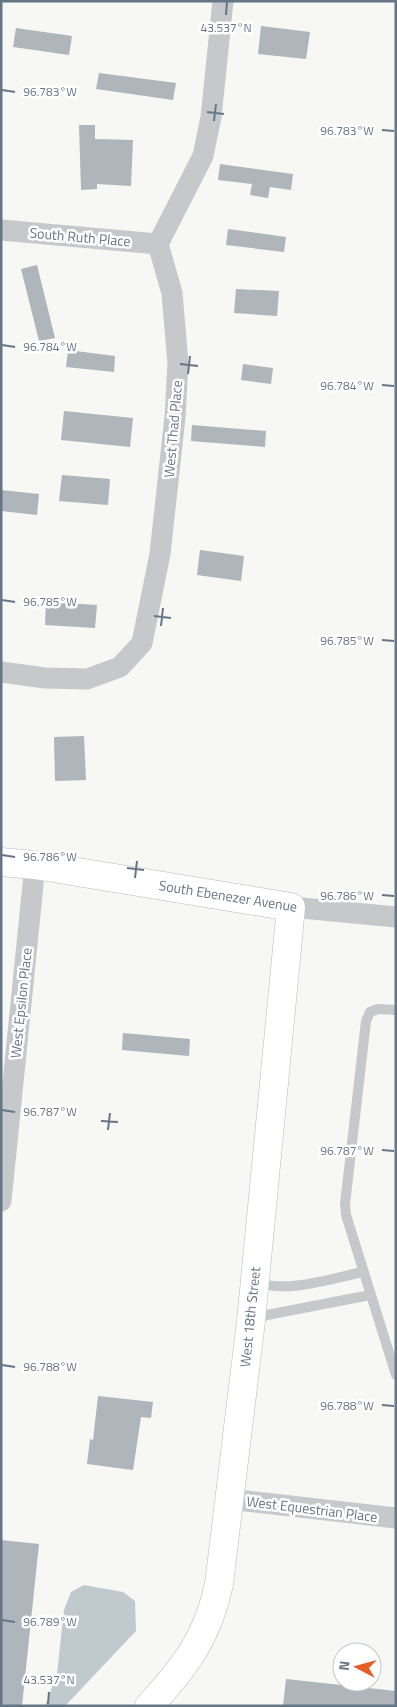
<svg xmlns="http://www.w3.org/2000/svg" width="397" height="1707" viewBox="0 0 397 1707" font-family="'Titillium Web',sans-serif">
	<style>
		.water { fill: #bfc9ce }
		.building { fill: #aeb5bb }
		.lines { fill: none; stroke-linecap: round; stroke-linejoin: round }
		.secondary-casing { stroke: #b7bcc1; stroke-width: 29 }
		.lane { stroke: #c5c9cc; stroke-width: 10 }
		.street { stroke: #c5c9cc; stroke-width: 21 }
		.secondary { stroke: #fff; stroke-width: 28 }
		.ticks { fill: none; stroke: #667686; stroke-width: 2 }
		.labels { text-anchor: middle; stroke-width: 5; stroke-linejoin: round; paint-order: stroke }
		.street-label { font-size: 14px; fill: #667686; stroke: #fff }
		.ticks-label { font-size: 12px; text-anchor: middle; fill: #667686; stroke: #fff; stroke-width: 5; stroke-linejoin: round; paint-order: stroke }
	</style>
	<rect width="100%" height="100%" fill="#f7f7f4"/>
	<path class="water" d="M 84,1585 L 123,1592 L 135,1601 L 136,1631 L 65,1706 L 45,1706 L 57,1674 L 64,1610 L 71,1592 Z"/>
	<g class="building">
		<path d="M 261,26 L 310,32 L 306,59 L 258,54 Z"/>
		<path d="M 16,28 L 72,36 L 69,55 L 13,47 Z"/>
		<path d="M 99,73 L 176,83 L 173,100 L 96,89 Z"/>
		<path d="M 79,125 L 95,125 L 95,139 L 133,140 L 131,186 L 97,184 L 97,189 L 81,190 Z"/>
		<path d="M 220,164 L 293,174 L 291,190 L 270,187 L 268,198 L 250,195 L 252,184 L 218,180 Z"/>
		<path d="M 228,229 L 286,237 L 284,252 L 226,245 Z"/>
		<path d="M 37,265 L 55,338 L 39,341 L 21,269 Z"/>
		<path d="M 236,289 L 279,291 L 277,316 L 234,313 Z"/>
		<path d="M 68,350 L 115,356 L 114,372 L 66,367 Z"/>
		<path d="M 243,364 L 273,368 L 271,384 L 241,380 Z"/>
		<path d="M 64,411 L 133,418 L 130,447 L 61,440 Z"/>
		<path d="M 192,425 L 266,431 L 265,447 L 191,441 Z"/>
		<path d="M 62,475 L 110,479 L 108,505 L 59,501 Z"/>
		<path d="M 1,490 L 39,494 L 37,515 L 1,511 Z"/>
		<path d="M 200,550 L 244,556 L 241,581 L 197,575 Z"/>
		<path d="M 46,602 L 97,605 L 95,628 L 45,625 Z"/>
		<path d="M 84,736 L 86,780 L 55,781 L 54,737 Z"/>
		<path d="M 123,1033 L 190,1039 L 189,1056 L 122,1050 Z"/>
		<path d="M 98,1396 L 153,1402 L 151,1418 L 141,1417 L 133,1470 L 87,1464 L 90,1439 L 93,1440 Z"/>
		<path d="M 1,1540 L 39,1544 L 22,1706 L 1,1706 Z"/>
		<path d="M 286,1679 L 396,1691 L 396,1706 L 283,1706 Z"/>
	</g>
	<g class="lines">
		<g class="secondary-casing">
			<path id="secondary" d="M 1,862 L 35,865 L 291,907 L 251,1321 L 219,1584 C 208,1637 185,1667 149,1706"/>
		</g>
		<g class="lane">
			<path d="M 396,1010 L 378,1009 L 370,1012 L 366,1021 L 345,1204 L 346,1215 L 396,1375"/>
			<path d="M 257,1282 C 286,1294 332,1278 363,1272"/>
			<path d="M 254,1320 L 267,1315 L 370,1295"/>
		</g>
		<g class="street">
			<path d="M 1,230 L 158,244"/>
			<path d="M 1,672 L 45,678 L 87,679 L 120,667 L 142,643 L 160,554 L 175,417 L 178,363 L 172,293 L 158,244 L 203,156 L 211,117 L 223,1"/>
			<path d="M 291,907 L 396,917"/>
			<path d="M 1,1201 L 35,865"/>
			<path d="M 228,1499 L 396,1518"/>
		</g>
		<use href="#secondary" class="secondary"/>
	</g>
	<path class="ticks" d="M 226,15 L 227,2M 2,90 L 15,92M 207,112 L 224,114M 214,121 L 216,104M 382,130 L 394,131M 2,345 L 15,347M 180,364 L 198,366M 188,374 L 190,356M 382,385 L 394,386M 2,600 L 15,602M 154,616 L 171,618M 161,626 L 163,608M 382,640 L 394,641M 2,855 L 15,857M 127,868 L 144,870M 135,878 L 137,861M 382,895 L 394,896M 2,1110 L 15,1112M 101,1121 L 118,1122M 108,1130 L 110,1113M 382,1150 L 394,1151M 2,1365 L 15,1367M 382,1405 L 394,1406M 2,1620 L 15,1622M 48,1704 L 49,1692"/>
	<g class="labels">
		<g class="street-label">
			<text transform="translate(80 237) rotate(5)" y="5">South Ruth Place</text>
			<text transform="translate(173 429) rotate(-85)" y="5">West Thad Place</text>
			<text transform="translate(228 896) rotate(9)" y="5">South Ebenezer Avenue</text>
			<text transform="translate(21 1003) rotate(-84)" y="5">West Epsilon Place</text>
			<text transform="translate(250 1317) rotate(-84)" y="5">West 18th Street</text>
			<text transform="translate(312 1509) rotate(7)" y="5">West Equestrian Place</text>
		</g>
	</g>
	<g class="ticks-label">
		<text x="226" y="32">43.537°N</text>
		<text x="50" y="96">96.783°W</text>
		<text x="347" y="135">96.783°W</text>
		<text x="50" y="351">96.784°W</text>
		<text x="347" y="390">96.784°W</text>
		<text x="50" y="606">96.785°W</text>
		<text x="347" y="645">96.785°W</text>
		<text x="50" y="861">96.786°W</text>
		<text x="347" y="900">96.786°W</text>
		<text x="50" y="1116">96.787°W</text>
		<text x="347" y="1155">96.787°W</text>
		<text x="50" y="1371">96.788°W</text>
		<text x="347" y="1410">96.788°W</text>
		<text x="50" y="1626">96.789°W</text>
		<text x="49" y="1684">43.537°N</text>
	</g>
	<rect width="397" height="1707" fill="none" stroke="#667686" stroke-width="5"/>
	<g transform="translate(357 1667) rotate(276)"><circle r="24" fill="#ffffff" stroke="#c2c8cf"/>
	<path d="M0-4L9 19L0 12L-9 19Z" fill="#e65d26"/>
	<text y="-8" font-size="14" font-weight="bold" text-anchor="middle" fill="#667686">N</text>
	</g>
</svg>
